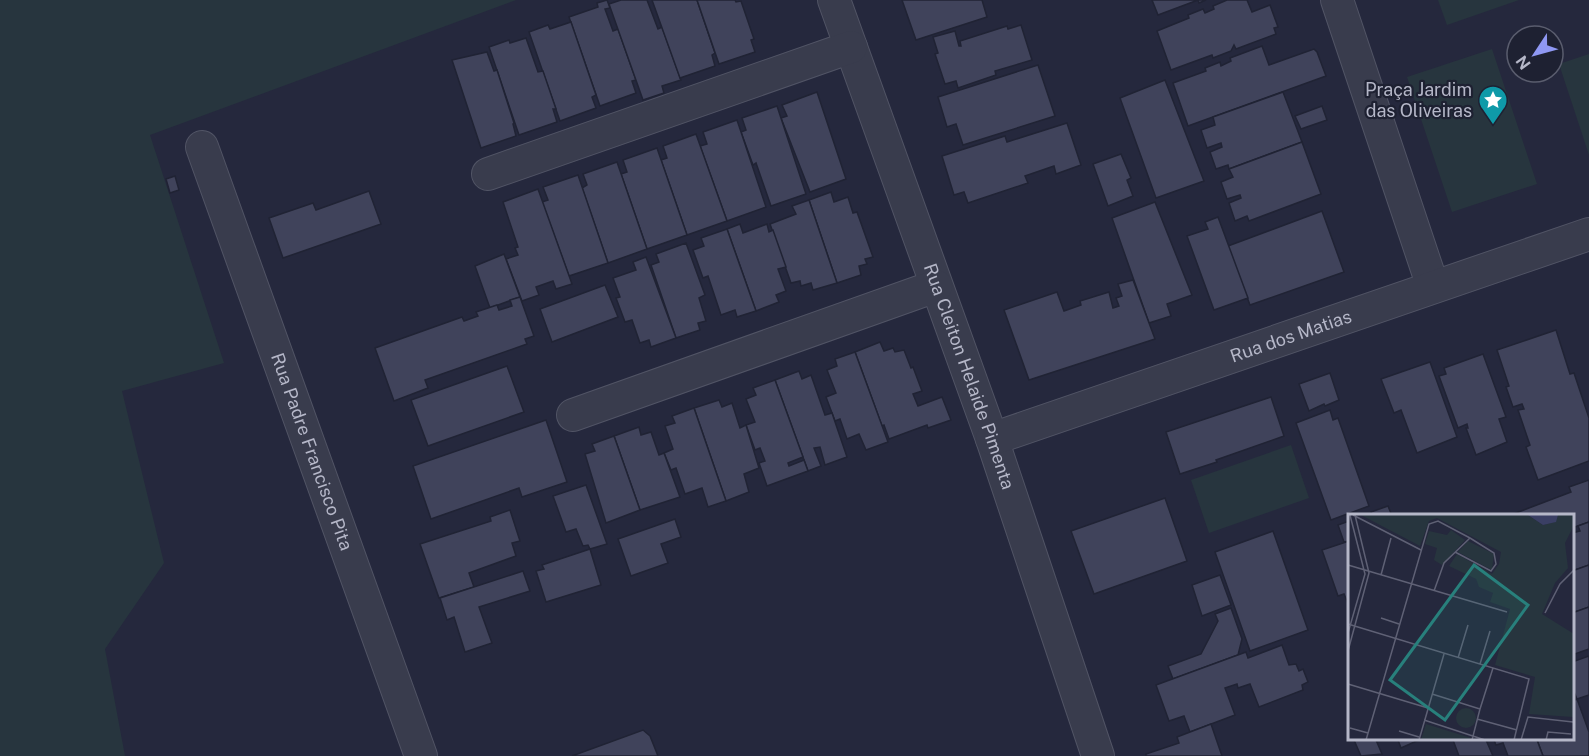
<svg xmlns="http://www.w3.org/2000/svg" width="1589" height="756" viewBox="0 0 1589 756" font-family="'Public Sans',sans-serif">
	<style>
		.green { fill: #27353e }
		.building { fill: #40435b; stroke: #202334; stroke-width: 1.5 }
		.lines { fill: none; stroke-linecap: round; stroke-linejoin: round }
		.minor-casing { stroke: #515465; stroke-width: 34 }
		.minor { stroke: #393c4d; stroke-width: 32 }
		.labels { text-anchor: middle; stroke-width: 4.5; stroke-linejoin: round; paint-order: stroke }
		.poi-label { font-size: 18px; fill: #b5b7c8; stroke: #1e2132; text-anchor: end }
		.street-label { font-size: 18px; fill: #b5b7c8; stroke: #1e2132 }
		.inset-road { fill: none; stroke: #5f6175; stroke-width: 1.5 }
		.view { fill: #28807c; fill-opacity: 0.15; stroke: #28807c; stroke-width: 3 }
		.inset-edge { fill: none; stroke: #b5b7c8; stroke-width: 3 }
	</style>
	<rect width="100%" height="100%" fill="#25283d"/>
	<g class="green">
		<path d="M 0,0 L 516,0 L 150,135 L 224,363 L 122,391 L 164,563 L 105,649 L 125,756 L 0,756 Z"/>
		<path d="M 1438,0 L 1519,0 L 1447,25 Z"/>
		<path d="M 1492,49 L 1537,184 L 1452,212 L 1407,77 Z"/>
		<path d="M 1589,54 L 1589,155 L 1559,64 Z"/>
		<path d="M 1291,445 L 1309,498 L 1209,533 L 1191,480 Z"/>
	</g>
	<g class="building">
		<path d="M 607,0 L 610,8 L 605,9 L 613,31 L 618,29 L 636,80 L 632,81 L 636,93 L 600,106 L 569,17 L 598,7 L 597,3 Z"/>
		<path d="M 621,0 L 647,0 L 658,29 L 662,27 L 681,80 L 662,86 L 664,93 L 643,100 L 609,4 Z"/>
		<path d="M 652,0 L 697,0 L 715,53 L 712,55 L 715,66 L 680,78 Z"/>
		<path d="M 697,0 L 735,0 L 736,2 L 741,1 L 754,39 L 751,40 L 755,52 L 719,64 Z"/>
		<path d="M 902,0 L 982,0 L 987,17 L 916,40 Z"/>
		<path d="M 1152,0 L 1206,0 L 1199,3 L 1198,0 L 1158,15 Z"/>
		<path d="M 1227,0 L 1247,0 L 1252,12 L 1270,5 L 1278,27 L 1274,28 L 1276,34 L 1236,49 L 1234,45 L 1231,51 L 1213,58 L 1212,55 L 1171,70 L 1157,31 L 1189,18 L 1188,15 L 1203,9 L 1205,13 L 1214,9 L 1213,6 Z"/>
		<path d="M 571,22 L 596,95 L 592,97 L 596,108 L 560,121 L 529,32 L 548,25 L 550,29 Z"/>
		<path d="M 1021,25 L 1032,60 L 995,71 L 996,75 L 958,88 L 956,81 L 945,84 L 935,54 L 938,53 L 933,37 L 955,31 L 959,46 L 961,46 L 960,41 L 1007,26 L 1008,29 Z"/>
		<path d="M 526,38 L 538,72 L 543,71 L 556,109 L 553,109 L 557,122 L 519,135 L 489,47 L 509,40 L 510,43 Z"/>
		<path d="M 1262,46 L 1269,65 L 1314,49 L 1317,52 L 1326,76 L 1188,126 L 1173,83 L 1206,71 L 1205,68 L 1220,62 L 1221,66 L 1231,61 L 1230,58 Z"/>
		<path d="M 487,52 L 494,71 L 497,70 L 514,123 L 513,124 L 516,136 L 481,148 L 452,60 Z"/>
		<path d="M 1038,65 L 1055,116 L 963,145 L 956,124 L 947,127 L 938,97 Z"/>
		<path d="M 1165,80 L 1204,181 L 1156,198 L 1120,98 Z"/>
		<path d="M 817,92 L 846,179 L 810,192 L 781,118 L 787,116 L 782,105 Z"/>
		<path d="M 1283,92 L 1302,142 L 1229,169 L 1228,165 L 1216,169 L 1210,152 L 1222,147 L 1221,143 L 1207,148 L 1201,130 L 1215,125 L 1213,117 Z"/>
		<path d="M 777,106 L 806,194 L 771,206 L 756,163 L 753,165 L 741,132 L 746,130 L 742,118 Z"/>
		<path d="M 1322,106 L 1327,120 L 1301,129 L 1295,116 Z"/>
		<path d="M 737,120 L 766,207 L 727,221 L 700,146 L 707,144 L 703,132 Z"/>
		<path d="M 1067,123 L 1081,165 L 1056,174 L 1054,166 L 1025,176 L 1028,183 L 968,203 L 964,192 L 954,195 L 942,156 L 1005,136 L 1007,142 Z"/>
		<path d="M 696,134 L 727,221 L 687,235 L 661,160 L 667,158 L 663,146 Z"/>
		<path d="M 1302,142 L 1321,194 L 1249,221 L 1247,216 L 1235,221 L 1229,203 L 1241,198 L 1240,195 L 1227,199 L 1221,182 L 1233,177 L 1229,169 Z"/>
		<path d="M 657,148 L 687,235 L 647,249 L 621,174 L 627,172 L 623,160 Z"/>
		<path d="M 1121,154 L 1131,178 L 1127,180 L 1133,196 L 1108,206 L 1093,164 Z"/>
		<path d="M 617,162 L 647,249 L 608,263 L 582,188 L 587,185 L 583,174 Z"/>
		<path d="M 578,175 L 608,263 L 569,276 L 542,202 L 548,200 L 543,187 Z"/>
		<path d="M 175,176 L 179,190 L 170,193 L 166,179 Z"/>
		<path d="M 538,189 L 572,284 L 556,289 L 553,281 L 536,287 L 539,295 L 522,301 L 506,259 L 518,255 L 515,248 L 518,247 L 503,202 Z"/>
		<path d="M 369,191 L 381,224 L 283,258 L 269,218 L 313,203 L 316,210 Z"/>
		<path d="M 831,192 L 834,202 L 848,197 L 853,213 L 857,212 L 873,257 L 865,259 L 867,264 L 859,266 L 861,275 L 837,283 L 809,200 Z"/>
		<path d="M 809,200 L 837,283 L 813,290 L 811,283 L 801,286 L 800,281 L 791,283 L 770,224 L 796,214 L 792,206 Z"/>
		<path d="M 1155,202 L 1192,295 L 1167,304 L 1171,316 L 1149,323 L 1112,218 Z"/>
		<path d="M 1322,211 L 1344,272 L 1250,305 L 1228,246 Z"/>
		<path d="M 1218,217 L 1248,298 L 1214,310 L 1187,236 L 1208,229 L 1205,222 Z"/>
		<path d="M 740,224 L 743,233 L 767,224 L 769,232 L 773,230 L 786,267 L 778,269 L 786,291 L 776,295 L 779,302 L 756,311 L 727,229 Z"/>
		<path d="M 727,229 L 756,311 L 737,317 L 735,310 L 721,315 L 708,276 L 703,278 L 693,250 L 704,246 L 701,238 Z"/>
		<path d="M 686,243 L 705,295 L 699,298 L 706,321 L 698,323 L 700,330 L 676,338 L 651,265 L 659,262 L 656,254 Z"/>
		<path d="M 504,254 L 520,297 L 490,308 L 475,266 Z"/>
		<path d="M 646,257 L 676,338 L 651,347 L 649,340 L 640,343 L 632,320 L 625,322 L 616,298 L 620,297 L 613,278 L 636,270 L 633,262 Z"/>
		<path d="M 1133,280 L 1155,339 L 1029,380 L 1004,310 L 1057,292 L 1064,311 L 1081,305 L 1080,301 L 1109,292 L 1113,308 L 1119,306 L 1116,298 L 1122,296 L 1118,284 Z"/>
		<path d="M 605,285 L 618,317 L 552,342 L 540,309 Z"/>
		<path d="M 520,297 L 534,336 L 525,339 L 527,344 L 425,380 L 428,388 L 394,401 L 375,348 L 462,317 L 464,321 L 478,316 L 476,312 L 497,305 L 499,310 L 512,306 L 510,300 Z"/>
		<path d="M 1556,330 L 1570,374 L 1574,373 L 1589,418 L 1589,461 L 1538,480 L 1526,447 L 1530,445 L 1518,410 L 1524,409 L 1522,404 L 1513,407 L 1506,387 L 1509,386 L 1497,350 Z"/>
		<path d="M 880,342 L 884,351 L 893,348 L 895,352 L 904,350 L 911,368 L 913,367 L 922,391 L 913,394 L 918,406 L 942,397 L 951,420 L 928,428 L 927,425 L 889,439 L 884,425 L 882,426 L 855,352 Z"/>
		<path d="M 855,352 L 888,442 L 866,450 L 859,434 L 847,439 L 840,419 L 835,421 L 826,397 L 836,393 L 827,370 L 837,366 L 835,359 Z"/>
		<path d="M 1483,354 L 1506,417 L 1499,419 L 1507,442 L 1476,455 L 1466,428 L 1468,428 L 1467,424 L 1458,428 L 1439,376 L 1446,374 L 1444,368 Z"/>
		<path d="M 1430,362 L 1457,437 L 1417,453 L 1401,410 L 1394,413 L 1381,379 Z"/>
		<path d="M 507,366 L 524,412 L 428,446 L 411,400 Z"/>
		<path d="M 799,371 L 802,379 L 811,375 L 825,415 L 832,413 L 847,457 L 825,465 L 820,447 L 814,448 L 821,466 L 808,471 L 775,380 Z"/>
		<path d="M 1330,373 L 1339,400 L 1325,406 L 1324,404 L 1309,411 L 1299,384 Z"/>
		<path d="M 775,380 L 803,457 L 788,463 L 789,466 L 804,460 L 808,471 L 767,486 L 759,463 L 765,461 L 760,448 L 755,450 L 746,425 L 755,422 L 746,399 L 756,395 L 753,388 Z"/>
		<path d="M 1271,397 L 1284,436 L 1216,460 L 1217,462 L 1180,474 L 1166,432 Z"/>
		<path d="M 719,400 L 722,407 L 732,403 L 740,428 L 746,425 L 759,468 L 744,474 L 749,492 L 726,501 L 694,408 Z"/>
		<path d="M 694,408 L 726,501 L 708,507 L 702,488 L 685,494 L 676,468 L 671,470 L 664,453 L 673,449 L 665,426 L 675,423 L 672,416 Z"/>
		<path d="M 1330,410 L 1333,420 L 1338,418 L 1369,506 L 1331,520 L 1296,423 Z"/>
		<path d="M 546,420 L 567,482 L 522,497 L 519,488 L 431,519 L 413,466 Z"/>
		<path d="M 639,427 L 641,435 L 651,432 L 659,455 L 664,453 L 680,497 L 640,510 L 614,436 Z"/>
		<path d="M 614,436 L 640,510 L 606,523 L 585,454 L 595,451 L 592,444 Z"/>
		<path d="M 1589,480 L 1589,522 L 1572,528 L 1572,516 L 1508,516 L 1571,492 L 1569,487 Z"/>
		<path d="M 586,485 L 607,544 L 590,549 L 588,545 L 583,546 L 576,529 L 566,532 L 553,496 Z"/>
		<path d="M 1165,498 L 1187,561 L 1094,594 L 1071,531 Z"/>
		<path d="M 1388,506 L 1392,516 L 1373,516 L 1371,512 Z"/>
		<path d="M 510,510 L 520,541 L 512,543 L 516,556 L 469,573 L 474,587 L 439,598 L 420,544 L 491,521 L 490,517 Z"/>
		<path d="M 675,519 L 681,537 L 661,544 L 668,563 L 631,576 L 618,539 Z"/>
		<path d="M 1349,521 L 1349,541 L 1344,542 L 1338,525 Z"/>
		<path d="M 1589,522 L 1589,565 L 1572,571 L 1572,533 L 1580,531 L 1578,526 Z"/>
		<path d="M 1273,531 L 1308,630 L 1250,651 L 1215,552 Z"/>
		<path d="M 1349,541 L 1349,606 L 1344,594 L 1338,596 L 1322,550 Z"/>
		<path d="M 590,549 L 601,585 L 546,602 L 536,571 L 544,569 L 542,565 Z"/>
		<path d="M 1589,565 L 1589,607 L 1572,613 L 1572,571 Z"/>
		<path d="M 523,571 L 530,591 L 479,607 L 492,643 L 465,652 L 454,617 L 447,620 L 440,598 Z"/>
		<path d="M 1220,575 L 1231,605 L 1202,616 L 1192,585 Z"/>
		<path d="M 1589,607 L 1589,649 L 1572,655 L 1572,613 Z"/>
		<path d="M 1231,608 L 1242,639 L 1238,655 L 1173,679 L 1168,666 L 1201,654 L 1218,621 L 1215,614 Z"/>
		<path d="M 1282,645 L 1289,665 L 1296,664 L 1299,671 L 1303,669 L 1308,682 L 1302,685 L 1303,690 L 1259,707 L 1250,684 L 1238,688 L 1237,684 L 1225,688 L 1235,715 L 1190,732 L 1184,716 L 1169,721 L 1156,685 L 1246,652 L 1248,658 Z"/>
		<path d="M 1589,656 L 1589,695 L 1577,699 L 1572,687 L 1572,662 Z"/>
		<path d="M 1577,699 L 1589,732 L 1589,756 L 1543,756 L 1537,740 L 1572,740 L 1572,701 Z"/>
		<path d="M 1211,724 L 1222,756 L 1146,756 L 1146,754 L 1179,743 L 1177,737 Z"/>
		<path d="M 643,730 L 650,736 L 658,756 L 572,756 Z"/>
		<path d="M 1354,740 L 1376,740 L 1382,754 L 1361,756 Z"/>
		<path d="M 1398,740 L 1419,740 L 1401,748 Z"/>
		<path d="M 1453,740 L 1486,740 L 1493,756 L 1459,756 Z"/>
		<path d="M 1494,740 L 1537,740 L 1543,756 L 1508,756 L 1503,743 L 1496,745 Z"/>
	</g>
	<g class="lines">
		<g class="minor-casing">
			<g id="minor">
				<path id="s1" d="M 834,0 L 992,439 L 1098,756"/>
				<path d="M 1337,0 L 1433,287"/>
				<path id="s2" d="M 202,147 L 421,756"/>
				<path d="M 488,174 L 851,47"/>
				<path d="M 573,415 L 936,286"/>
				<path id="s3" d="M 992,439 L 1589,234"/>
			</g>
		</g>
		<use href="#minor" class="minor"/>
	</g>
	<defs>
		<g id="sight-pin" transform="scale(1.5)"><path d="M0 17L-7.5 6A9.5 9.5 0 1 1 7.5 6Z" fill="#0f9aa8" stroke="#1e2132"/><path d="M0-6L1.8-2.2L6-1.7L2.9 1.2L3.7 5.4L0 3.3L-3.7 5.4L-2.9 1.2L-6-1.7L-1.8-2.2Z" fill="#fff"/></g>
	</defs>
	<g fill-rule="evenodd">
		<use href="#sight-pin" x="1493" y="100"/>
	</g>
	<g class="labels">
		<g class="poi-label">
			<text x="1472" y="96">Praça Jardim<tspan x="1472" dy="21">das Oliveiras</tspan></text>
		</g>
		<g class="street-label">
			<text dy="6" stroke="none"><textPath href="#s3" startOffset="316">Rua dos Matias</textPath></text>
			<text dy="6" stroke="none"><textPath href="#s1" startOffset="400">Rua Cleiton Helaide Pimenta</textPath></text>
			<text dy="6" stroke="none"><textPath href="#s2" startOffset="324">Rua Padre Francisco Pita</textPath></text>
		</g>
	</g>
	<g transform="translate(1348 514)">
		<rect width="226" height="226" fill="#25283d"/>
		<path d="M 13,1 L 180,1 L 195,11 L 207,8 L 210,1 L 226,1 L 226,11 L 217,29 L 220,54 L 207,69 L 194,100 L 226,120 L 225,203 L 181,200 L 187,163 L 147,151 L 162,95 L 142,88 L 145,79 L 131,73 L 128,65 L 101,52 L 109,40 L 144,60 L 151,50 L 153,38 L 89,4 L 81,7 L 72,32 ZM 103,16 L 117,26 L 94,51 L 86,46 L 89,34 L 77,30 L 81,17 L 99,21 ZM 120,27 L 146,40 L 144,56 L 110,38 ZM108 204a10 10 0 1 1 20 0a10 10 0 1 1-20 0ZM 78,210 L 123,224 L 122,226 L 73,226 Z" fill="#27353e"/>
		<path d="M 180,1 L 210,1 L 208,8 L 195,11 Z" fill="#3a3f64"/>
		<path class="inset-road" d="M 5,1 L 73,36M 0,51 L 159,98M 33,61 L 43,24M 86,77 L 96,49 L 122,24M 197,99 L 212,70 L 226,56M 33,104 L 51,110M 0,110 L 181,165 L 166,226M 0,119 L 17,60 L 2,1M 0,137 L 21,59 L 7,1M 110,144 L 120,111M 132,150 L 142,117M 0,170 L 80,194M 84,180 L 132,195 L 124,226M 132,195 L 145,154M 129,205 L 169,216M 76,206 L 137,226M 2,214 L 20,219M 51,217 L 71,223M 18,226 L 81,10 L 90,7 L 122,24 L 146,39 L 148,50 L 143,57 L 107,38M 71,226 L 96,140M 173,226 L 180,203 L 225,208M 198,226 L 200,218 L 223,220"/>
		<path class="view" d="M 126,51 L 180,91 L 97,206 L 42,166 Z"/>
		<rect width="226" height="226" class="inset-edge"/>
	</g>
	<g transform="translate(1535 54) rotate(234)"><circle r="28" fill="#1e2132" stroke="#5a5d6e" stroke-width="1.5"/>
	<path d="M0-4.5L10 22L0 15L-10 22Z" fill="#8f98f3"/>
	<text y="-9" font-size="16" font-weight="bold" text-anchor="middle" fill="#b5b7c8">N</text>
	</g>
</svg>
